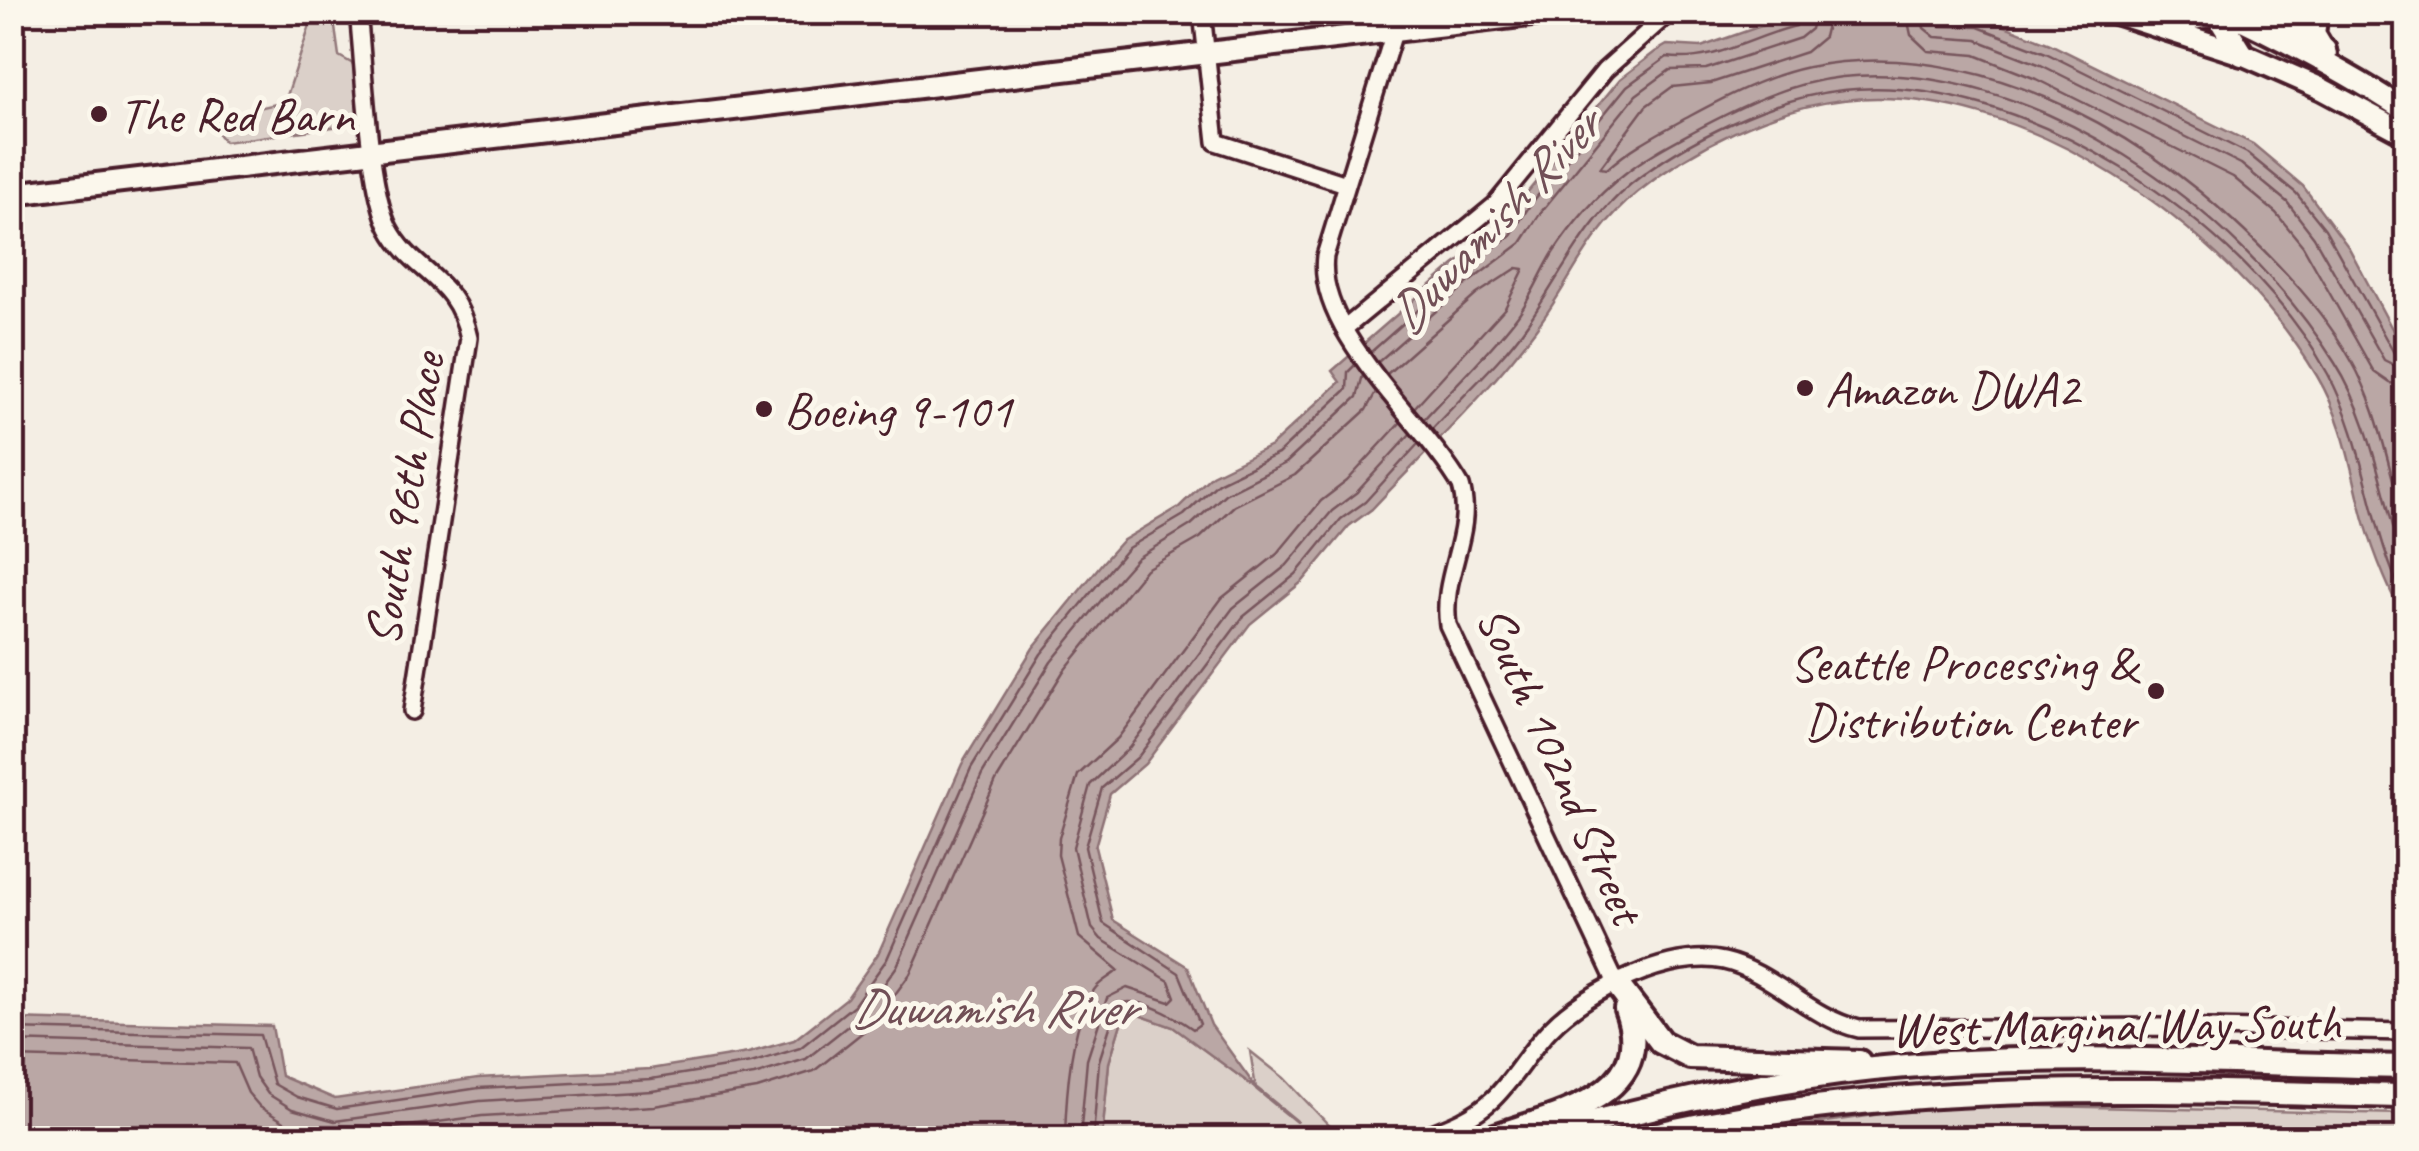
<svg xmlns="http://www.w3.org/2000/svg" width="2419" height="1151" viewBox="0 0 2419 1151" font-family="Caveat,sans-serif">
	<style>
		.green { fill: #dbd0c9; stroke: #92787a; stroke-width: 2.5 }
		.water { fill: #baa7a5; stroke: #8d7174; stroke-width: 2.5 }
		.lines { fill: none; stroke-linecap: round; stroke-linejoin: round }
		.shore { stroke: #77555c; stroke-width: 2.5 }
		.stream { stroke: #8d7174; stroke-width: 4 }
		.minor-casing { stroke: #4a1f2b; stroke-width: 22 }
		.major-casing { stroke: #4a1f2b; stroke-width: 28 }
		.highway-casing { stroke: #4a1f2b; stroke-width: 30 }
		.minor { stroke: #fbf7ec; stroke-width: 15 }
		.major { stroke: #fbf7ec; stroke-width: 20 }
		.highway { stroke: #fbf7ec; stroke-width: 22 }
		.poi-dot { fill: #4a1f2b; stroke: #fbf7ec; stroke-width: 4 }
		.labels { text-anchor: middle; stroke-width: 10; stroke-linejoin: round; paint-order: stroke }
		.poi-label { font-size: 50px; fill: #4a1f2b; stroke: #fbf7ec; text-anchor: start }
		.street-label { font-size: 50px; fill: #4a1f2b; stroke: #fbf7ec }
		.water-label { font-size: 52px; font-style: italic; fill: #714f56; stroke: #fbf7ec }
	</style>
	<rect width="100%" height="100%" fill="#f4eee4"/>
	<filter id="ink" filterUnits="userSpaceOnUse"><feTurbulence type="fractalNoise" baseFrequency=".01" numOctaves="2"/><feDisplacementMap in="SourceGraphic" scale="20" xChannelSelector="R" yChannelSelector="G"/><feConvolveMatrix kernelMatrix="1 2 1 2 8 2 1 2 1" color-interpolation-filters="sRGB"/></filter>
	<g filter="url(#ink)">
		<g class="green">
			<path d="M 314,13 L 333,13 L 339,56 L 353,64 L 358,117 L 354,124 L 225,142 L 206,120 L 285,102 Z"/>
			<path d="M 1125,1010 L 1173,1027 L 1256,1088 L 1250,1051 L 1284,1078 L 1341,1138 L 1102,1138 L 1109,1063 Z"/>
			<path d="M 1993,1105 L 2406,1114 L 2406,1138 L 1718,1138 L 1888,1113 Z"/>
		</g>
		<path class="water" d="M 1839,12 L 1982,17 L 2050,44 L 2253,144 L 2303,186 L 2349,248 L 2406,355 L 2406,623 C 2387,586 2370,545 2360,504 C 2349,459 2341,416 2317,376 C 2229,229 2021,79 1843,100 C 1772,108 1693,147 1638,192 C 1587,233 1572,281 1535,330 C 1488,394 1426,451 1372,509 L 1349,526 L 1303,581 L 1250,624 L 1145,764 L 1110,794 L 1095,847 L 1113,920 L 1188,967 L 1211,1025 L 1257,1089 L 1173,1027 L 1125,1010 L 1109,1063 L 1102,1138 L 13,1138 L 12,1019 L 272,1026 L 281,1076 L 335,1099 L 478,1078 L 650,1069 L 748,1053 L 794,1040 L 847,998 L 878,954 L 962,764 L 1033,648 L 1103,562 L 1122,541 L 1179,507 L 1212,475 L 1271,446 L 1340,382 L 1332,371 L 1454,265 L 1505,228 L 1522,199 L 1620,79 L 1655,52 L 1667,45 L 1701,47 L 1781,19 Z"/>
		<g class="lines">
			<g class="shore">
				<path d="M 1830,12 L 1824,37 L 1806,52 L 1711,83 L 1672,87 L 1646,106 L 1600,168 L 1607,169 C 1631,147 1661,132 1690,116 C 1727,96 1766,76 1808,67 C 1968,36 2133,123 2245,232 C 2285,270 2324,312 2351,360 C 2381,412 2387,468 2406,524"/>
				<path d="M 1906,12 L 1911,35 L 1928,51 L 1975,55 L 2036,79 L 2233,177 L 2276,213 L 2303,246 L 2374,372 L 2390,383 L 2406,386"/>
				<path d="M 1921,12 L 1924,28 L 1935,37 L 1977,40 L 2041,65 L 2241,164 L 2287,202 L 2314,237 L 2384,360 L 2406,371"/>
				<path d="M 1934,12 L 1940,26 L 1978,27 L 2046,53 L 2247,153 L 2296,193 L 2325,229 L 2394,353 L 2406,358"/>
				<path d="M 1371,352 L 1460,273 L 1511,235 L 1530,205 L 1627,86 L 1667,57 C 1712,64 1753,36 1796,26 L 1802,12"/>
				<path d="M 1378,362 L 1468,283 L 1521,243 L 1541,212 L 1636,95 L 1670,70 L 1706,69 L 1800,38 L 1811,29 L 1815,12"/>
				<path d="M 1387,374 L 1477,294 L 1517,268 L 1524,269 L 1505,308 L 1414,408"/>
				<path d="M 1424,419 C 1454,386 1488,354 1515,319 C 1531,299 1540,274 1553,253 C 1572,224 1597,196 1623,175 C 1645,157 1670,144 1694,131 C 1741,106 1788,83 1842,77 C 2032,57 2239,209 2335,363 C 2373,422 2383,503 2406,569"/>
				<path d="M 1432,429 C 1463,395 1502,361 1528,323 C 1562,274 1584,223 1631,184 C 1684,141 1774,97 1843,90 C 2020,70 2245,222 2328,374 C 2367,446 2369,530 2406,602"/>
				<path d="M 12,1029 L 260,1035 L 274,1084 L 297,1097 L 337,1109 L 479,1088 L 651,1079 L 751,1063 L 800,1048 L 854,1005 L 887,959 L 971,768 L 1041,654 L 1111,568 L 1128,548 L 1184,515 L 1218,483 L 1278,454 L 1347,389 L 1348,372 L 1355,365"/>
				<path d="M 12,1041 L 248,1048 L 256,1077 L 268,1094 L 292,1109 L 335,1121 L 480,1101 L 652,1091 L 754,1075 L 806,1059 L 863,1014 L 897,966 L 982,774 L 1051,662 L 1121,576 L 1137,558 L 1191,525 L 1225,494 L 1286,463 L 1357,397 L 1363,375"/>
				<path d="M 12,1057 L 235,1063 L 248,1093 L 260,1107 L 286,1123 L 335,1136 L 482,1116 L 654,1106 L 757,1089 L 814,1071 L 873,1024 L 910,974 L 996,781 L 1063,672 L 1133,585 L 1146,569 L 1200,538 L 1234,506 L 1295,475 L 1366,410 L 1376,392"/>
				<path d="M 1065,1138 C 1066,1097 1070,1025 1094,990 C 1100,981 1111,977 1118,970 L 1079,937 L 1058,855 L 1059,838 L 1078,775 L 1118,738 L 1222,598 L 1277,554 L 1321,501 L 1347,481 L 1401,422"/>
				<path d="M 1080,1138 L 1087,1060 L 1107,998 L 1127,988 L 1170,1002 L 1175,997 L 1169,981 L 1101,939 L 1092,928 L 1073,847 L 1090,785 L 1129,748 L 1233,608 L 1287,565 L 1332,511 L 1357,492 L 1410,434"/>
				<path d="M 1093,1138 L 1099,1061 L 1117,1005 C 1137,994 1176,1017 1193,1029 L 1200,1024 L 1179,973 L 1103,923 L 1085,847 L 1102,788 L 1138,757 L 1243,617 L 1296,574 L 1341,519 L 1365,502 L 1418,444"/>
			</g>
			<path class="stream" d="M 1257,1089 L 1296,1121"/>
			<g class="minor-casing">
				<g id="minor">
					<path d="M 358,12 C 364,64 368,187 389,228 C 414,275 456,275 469,338 L 412,711"/>
					<path d="M 1202,12 L 1216,142 L 1346,184"/>
					<path d="M 2158,22 L 2187,23 L 2224,15"/>
					<path d="M 1394,32 L 1325,256 C 1315,333 1424,421 1461,486 C 1475,533 1440,576 1448,625 L 1616,983"/>
					<path d="M 1344,329 L 1495,205 L 1605,70 L 1670,12"/>
					<path d="M 1419,1138 C 1445,1128 1472,1119 1493,1099 C 1515,1078 1529,1050 1551,1028 C 1586,991 1672,949 1724,961 C 1773,972 1808,1017 1859,1029 L 2160,1027 L 2406,1032"/>
				</g>
			</g>
			<g class="major-casing">
				<g id="major">
					<path d="M 2112,12 L 2242,54 L 2322,89 L 2406,134"/>
					<path d="M 2226,12 C 2289,42 2348,73 2406,111"/>
					<path d="M 2317,12 L 2314,34 L 2326,54"/>
					<path d="M 12,194 L 1556,12"/>
				</g>
			</g>
			<g class="highway-casing">
				<g id="highway">
					<path d="M 2216,12 L 2242,54"/>
					<path d="M 2268,12 L 2324,50"/>
					<path d="M 1616,983 L 1661,1042 L 1690,1057 L 1859,1062"/>
					<path d="M 1490,1138 C 1550,1116 1660,1098 1626,1009"/>
					<path d="M 1534,1138 C 1654,1105 1780,1076 1906,1066 C 2071,1052 2240,1064 2406,1067"/>
					<path d="M 1641,1138 C 1896,1077 2147,1091 2406,1096"/>
				</g>
			</g>
			<use href="#minor" class="minor"/>
			<use href="#major" class="major"/>
			<use href="#highway" class="highway"/>
		</g>
	</g>
	<g class="poi-dot">
		<circle cx="99" cy="114" r="10"/>
		<circle cx="1805" cy="388" r="10"/>
		<circle cx="764" cy="409" r="10"/>
		<circle cx="2156" cy="691" r="10"/>
	</g>
	<g class="labels">
		<g class="poi-label">
			<text x="119" y="132">The Red Barn</text>
			<text x="1825" y="406">Amazon DWA2</text>
			<text x="784" y="427">Boeing 9-101</text>
			<text x="2136" y="680" text-anchor="end">Seattle Processing &amp;<tspan x="2136" dy="58">Distribution Center</tspan></text>
		</g>
		<g class="street-label">
			<text transform="translate(403 499) rotate(-81)" y="18">South 96th Place</text>
			<text transform="translate(1562 764) rotate(66)" y="18">South 102nd Street</text>
			<text transform="translate(2116 1024) rotate(-1)" y="18">West Marginal Way South</text>
		</g>
		<g class="water-label">
			<text transform="translate(1493 220) rotate(-47)" y="18">Duwamish River</text>
			<text x="993" y="1025">Duwamish River</text>
		</g>
	</g>
	<rect width="2419" height="1151" fill="none" stroke="#fbf7ec" stroke-width="50"/>
	<rect x="25" y="25" width="2369" height="1101" fill="none" stroke="#4a1f2b" stroke-width="4" filter="url(#ink)"/>
</svg>
